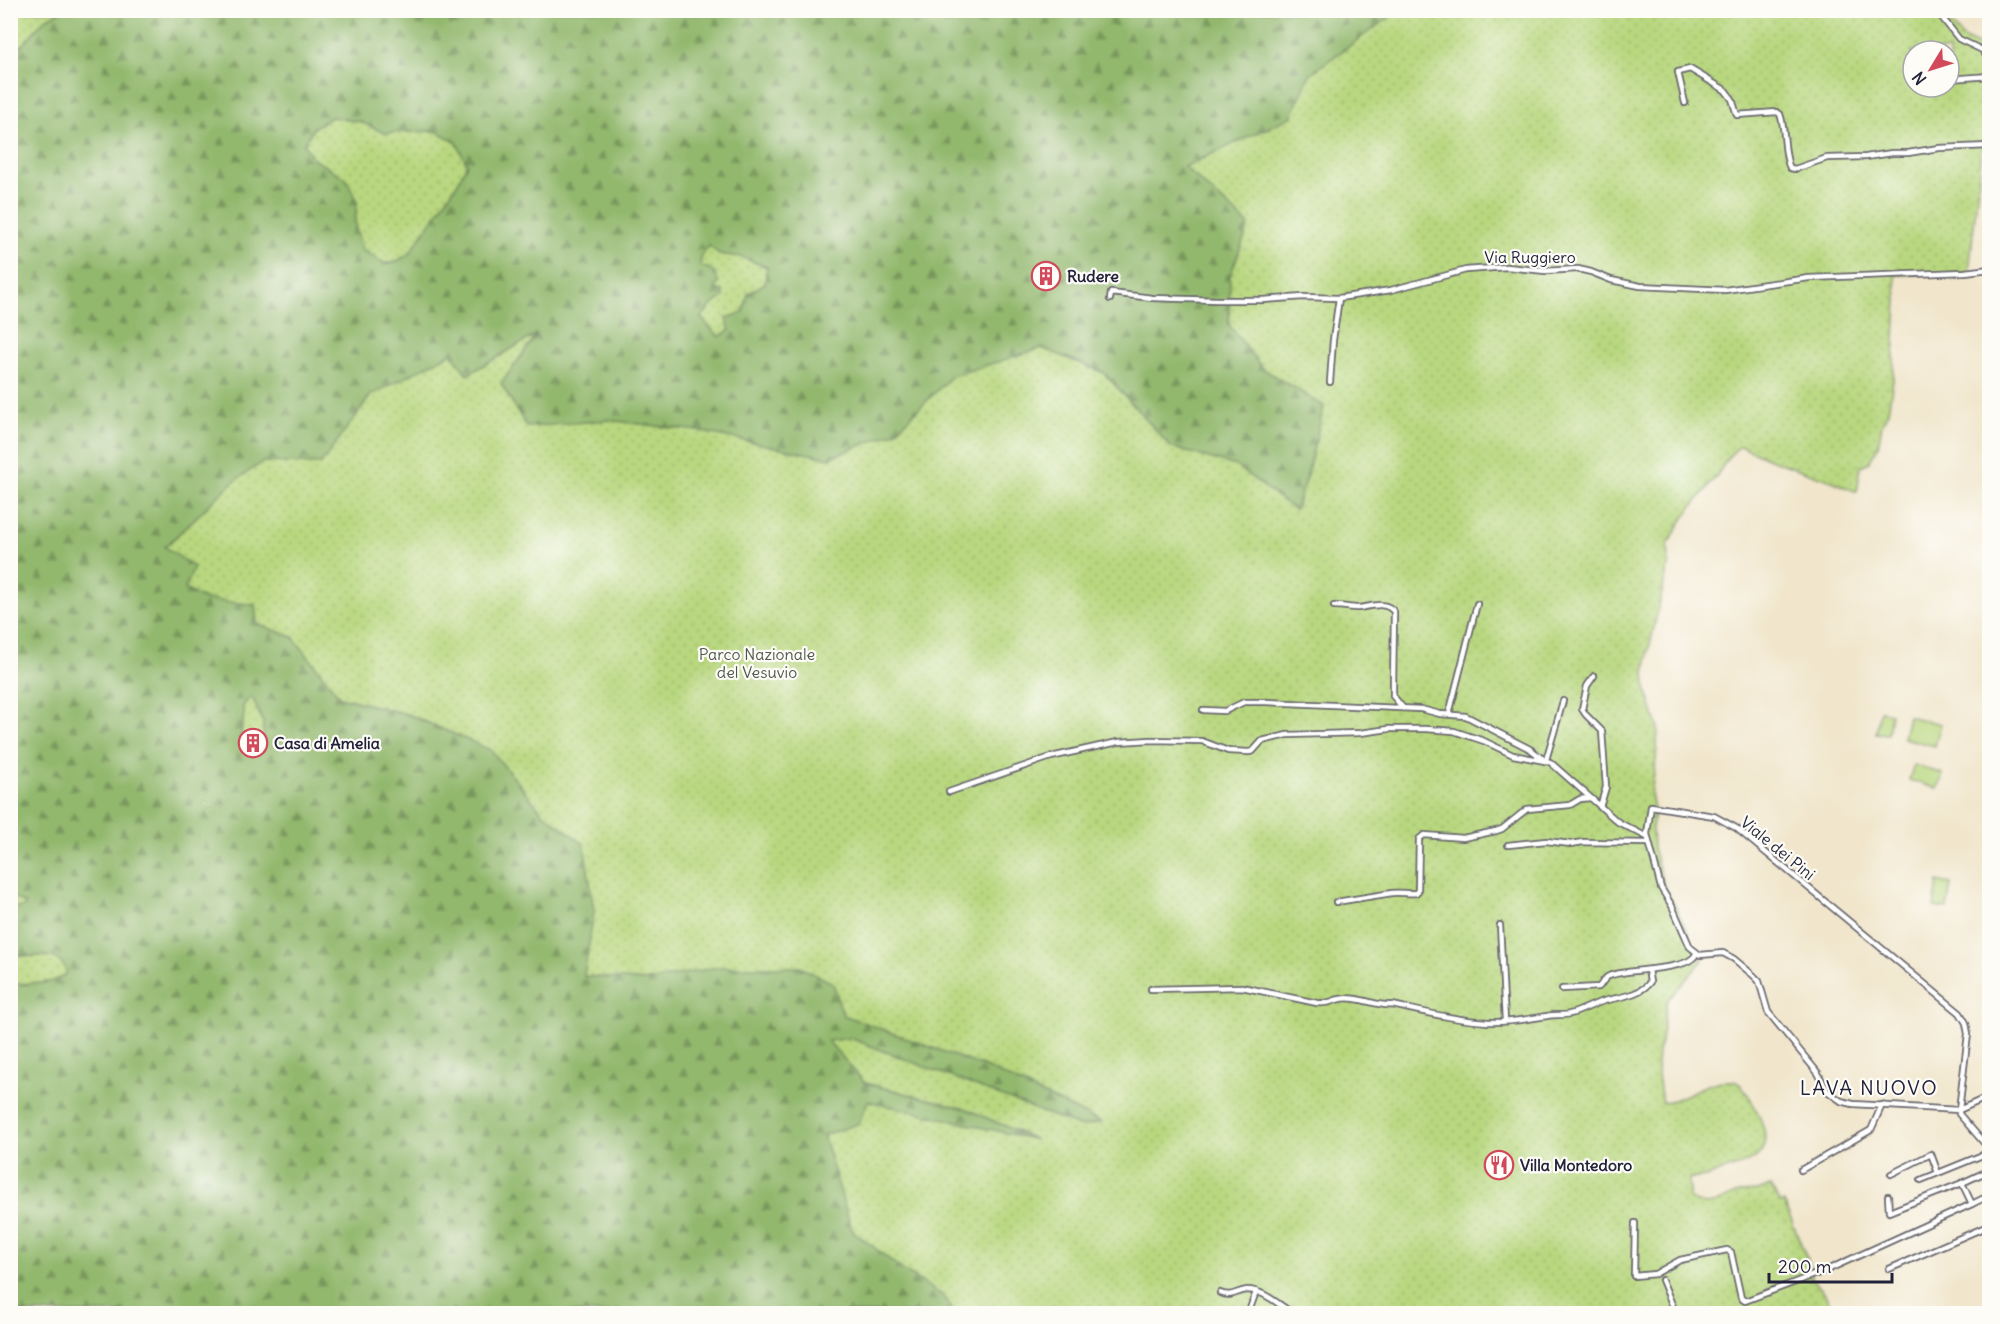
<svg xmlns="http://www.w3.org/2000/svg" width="2000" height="1324" viewBox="0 0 2000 1324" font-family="Delius,sans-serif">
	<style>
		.green { fill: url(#green-dots); stroke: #6d7c5c; stroke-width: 1.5; fill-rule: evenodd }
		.forest { fill: url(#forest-firs); stroke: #5a6d54; stroke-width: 1.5; fill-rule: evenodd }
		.pitch { fill: #b8d77e; stroke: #6d7c5c; stroke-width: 1.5 }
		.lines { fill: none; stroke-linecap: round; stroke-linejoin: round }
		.minor-casing { stroke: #6a676e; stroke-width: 8 }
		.minor { stroke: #fff; stroke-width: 4.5 }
		.labels { text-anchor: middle; stroke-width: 4.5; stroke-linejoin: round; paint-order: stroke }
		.street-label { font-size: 16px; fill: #22223b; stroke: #fdfcf7 }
		.poi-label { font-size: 16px; font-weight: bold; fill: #22223b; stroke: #fdfcf7; text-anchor: start }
		.park-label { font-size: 16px; fill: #4f584f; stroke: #fdfcf7 }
		.quarter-label { font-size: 20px; letter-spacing: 1.5px; fill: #22223b; stroke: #fdfcf7 }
	</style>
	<defs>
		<pattern id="green-dots" width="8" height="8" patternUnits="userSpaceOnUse" patternTransform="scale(1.5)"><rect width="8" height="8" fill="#b8d77e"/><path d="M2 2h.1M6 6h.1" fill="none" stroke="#9eb86e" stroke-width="1.8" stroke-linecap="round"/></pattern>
		<pattern id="forest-firs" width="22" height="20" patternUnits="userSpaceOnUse" patternTransform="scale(1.5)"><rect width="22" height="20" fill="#92b86d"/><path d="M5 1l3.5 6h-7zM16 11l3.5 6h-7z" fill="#77955b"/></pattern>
	</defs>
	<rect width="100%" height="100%" fill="#fdfcf7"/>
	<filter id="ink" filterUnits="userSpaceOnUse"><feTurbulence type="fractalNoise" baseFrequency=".0167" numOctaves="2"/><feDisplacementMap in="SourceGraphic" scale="12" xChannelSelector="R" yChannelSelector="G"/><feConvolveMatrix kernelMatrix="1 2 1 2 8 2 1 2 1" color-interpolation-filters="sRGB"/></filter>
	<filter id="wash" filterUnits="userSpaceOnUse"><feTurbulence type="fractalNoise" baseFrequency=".008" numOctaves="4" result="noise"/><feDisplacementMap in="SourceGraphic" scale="24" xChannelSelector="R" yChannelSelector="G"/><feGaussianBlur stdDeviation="1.35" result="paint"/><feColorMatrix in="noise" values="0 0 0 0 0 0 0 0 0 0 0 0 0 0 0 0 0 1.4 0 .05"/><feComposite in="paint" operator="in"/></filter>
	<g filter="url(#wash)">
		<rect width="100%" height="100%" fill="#f1e6cc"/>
		<path class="green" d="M 10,11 L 1940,11 L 1963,38 L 1984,48 L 1989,58 L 1989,148 L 1982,148 L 1969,273 L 1895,275 L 1897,299 L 1893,380 L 1888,412 L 1882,424 L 1878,447 L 1869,462 L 1861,466 L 1857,492 L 1832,481 L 1772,460 L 1740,446 L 1730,455 L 1715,478 L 1685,516 L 1668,544 L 1669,562 L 1648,653 L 1645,674 L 1647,692 L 1658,727 L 1656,761 L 1651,794 L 1654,810 L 1652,829 L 1653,848 L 1665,889 L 1678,911 L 1695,949 L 1703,960 L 1667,1001 L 1661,1041 L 1658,1051 L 1657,1067 L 1662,1103 C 1686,1100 1707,1078 1732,1081 C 1742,1082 1746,1092 1751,1100 C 1760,1116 1775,1143 1755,1158 C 1747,1164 1734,1167 1725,1170 C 1709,1175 1707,1179 1689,1178 L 1689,1198 C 1712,1215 1723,1195 1743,1192 C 1755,1191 1758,1192 1770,1186 L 1781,1203 L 1784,1202 L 1810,1266 L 1811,1278 L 1824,1292 L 1834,1313 L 11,1313 ZM 1913,51 L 1949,51 L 1949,87 L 1913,87 Z"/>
		<path class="forest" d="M 63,10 L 1398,11 L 1310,74 L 1291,117 L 1184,167 L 1249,225 L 1230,276 L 1229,325 L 1263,369 L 1324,406 L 1307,475 L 1295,510 L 1236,466 L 1171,447 L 1104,373 L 1042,348 L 952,376 L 895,432 L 829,458 L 698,431 L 608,420 L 527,427 L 501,384 L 537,334 L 467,375 L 452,353 L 371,395 L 321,464 L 263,462 L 232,483 L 165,547 L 194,567 L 185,589 L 203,599 L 255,605 L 257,624 L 293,637 L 340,697 L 410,715 L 491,750 L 542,812 L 584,844 L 594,911 L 584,976 L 648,981 L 717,967 L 800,967 L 833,983 L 843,1015 L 985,1067 L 1101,1122 L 1081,1127 L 850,1038 L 828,1041 L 865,1083 L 967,1109 L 1036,1140 L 868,1101 L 858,1124 L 823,1135 L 852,1230 L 904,1271 L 942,1295 L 955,1313 L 11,1313 L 11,985 C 33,980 46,989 67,973 C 56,942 28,966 11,950 L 11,908 L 23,907 L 26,904 L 10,896 L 10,59 L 45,19 ZM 332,117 L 361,122 L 384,133 L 436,131 L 456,142 L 467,164 L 457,184 L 409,254 L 394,263 L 384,263 L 362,250 L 355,225 L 357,202 L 346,178 L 313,159 L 304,144 L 314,127 ZM 709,246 L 719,254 L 741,257 L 767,267 L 765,283 L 748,294 L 743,313 L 726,318 L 730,330 L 719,337 L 701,318 L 711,306 L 724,297 L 723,291 L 715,289 L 719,282 L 712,270 L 700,265 L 702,254 ZM 250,697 L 253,699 L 263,723 L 264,746 L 260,751 L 247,750 L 240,740 L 244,714 L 243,706 Z"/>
		<g class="pitch">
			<path d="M 1880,711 L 1891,713 L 1888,734 L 1876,733 Z"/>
			<path d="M 1908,716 L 1941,724 L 1935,746 L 1903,738 Z"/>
			<path d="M 1914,765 L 1943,774 L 1938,789 L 1909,780 Z"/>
			<path d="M 1938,882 L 1951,884 L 1947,909 L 1934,907 Z"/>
		</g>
	</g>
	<g filter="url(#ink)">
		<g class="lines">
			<g class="minor-casing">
				<g id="minor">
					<path d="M 1936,10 L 1959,39 L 1982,50 L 1990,61"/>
					<path d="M 1949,79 L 1990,76"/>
					<path d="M 1685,103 L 1678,72 L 1690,69 L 1725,90 L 1732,99 L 1737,115 L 1777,112 L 1780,114 C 1786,129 1783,155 1790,168 L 1795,169 L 1827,158 L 1866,157 L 1892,153 L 1908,153 L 1939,148 L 1990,146"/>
					<path d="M 1110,299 L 1111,293 L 1152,298 L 1218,300 L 1263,300 L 1303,297 L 1339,298 L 1391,290 L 1466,270 L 1507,267 L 1545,271 L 1578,269 L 1591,272 L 1611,280 L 1640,286 L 1725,290 L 1809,278 L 1965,272 L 1990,269"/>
					<path d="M 1330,382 L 1333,340 L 1339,298"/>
					<path d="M 1334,606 C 1342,606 1351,608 1358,608 C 1370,607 1386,600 1394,612 L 1393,690 L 1393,696 L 1403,708"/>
					<path d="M 1594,676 L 1587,686 L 1582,709 L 1586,715 L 1602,731 L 1606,787 L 1600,807"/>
					<path d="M 1203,710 L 1225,711 L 1244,702 L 1266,702 L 1421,709 L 1440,714 L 1466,716 L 1530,749 L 1542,758"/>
					<path d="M 1449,714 L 1477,604"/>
					<path d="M 1546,760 L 1563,701"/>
					<path d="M 949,792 L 1051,757 L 1118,742 L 1151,740 L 1202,741 L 1228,751 L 1249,752 L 1253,751 L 1262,741 L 1287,735 L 1360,733 L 1389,729 L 1426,729 L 1454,731 L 1484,741 L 1513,755 L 1550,762 L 1618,822 L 1647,837"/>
					<path d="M 1508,845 L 1546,841 L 1571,844 L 1583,842 L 1648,843"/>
					<path d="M 1336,902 C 1355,899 1373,896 1392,893 C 1400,892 1409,894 1416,893 L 1418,891 L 1419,839 L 1424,835 L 1463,838 L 1496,831 L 1502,829 L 1527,809 L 1570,805 L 1580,799 L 1590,798"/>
					<path d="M 1500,925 L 1505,1021"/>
					<path d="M 1151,989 L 1242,987 L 1317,1003 C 1332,1004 1329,1001 1340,999 C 1357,995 1377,1007 1392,1005 C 1424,1012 1456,1020 1488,1022 C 1508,1023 1528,1019 1547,1016 C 1555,1014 1563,1016 1570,1014 C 1582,1011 1593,1004 1604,1001 C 1619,997 1641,995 1650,982 L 1648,970"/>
					<path d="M 1562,989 L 1599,987 C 1602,984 1604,978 1609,976 C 1625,968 1688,972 1696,954"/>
					<path d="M 1990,1096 L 1959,1110 L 1853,1104 L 1841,1101 L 1827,1091 L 1818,1073 L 1768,1012 L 1759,981 L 1753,975 L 1734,959 L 1723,953 L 1700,955 L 1690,947 L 1672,906 L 1661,888 L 1647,834 L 1651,806 L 1714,816 L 1736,828 L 1960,1013 L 1966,1023 L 1968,1034 L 1959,1110 L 1959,1114 L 1990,1150"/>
					<path d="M 1801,1170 L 1871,1130 L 1882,1105"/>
					<path d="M 1891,1174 L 1931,1154 L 1938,1173"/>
					<path d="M 1921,1180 L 1990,1152"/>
					<path d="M 1962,1183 L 1990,1170"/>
					<path d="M 1972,1204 L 1990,1195"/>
					<path d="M 1635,1223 L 1634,1276 L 1655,1274 L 1680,1260 L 1727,1250 L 1731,1252 L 1741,1298 L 1745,1301 L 1827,1270 L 1972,1204 L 1962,1183 L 1889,1212 L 1888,1196"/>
					<path d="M 1889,1269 L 1990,1225"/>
					<path d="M 1662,1280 L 1676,1314"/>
					<path d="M 1220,1293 C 1233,1298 1236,1291 1247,1290 C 1264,1290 1280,1306 1294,1314"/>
					<path d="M 1248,1314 L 1256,1292"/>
				</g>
			</g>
			<use href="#minor" class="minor"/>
		</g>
	</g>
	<defs>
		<g id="building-ring" transform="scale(1.5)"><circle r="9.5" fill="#fdfcf7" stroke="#d1495b" stroke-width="1.5"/><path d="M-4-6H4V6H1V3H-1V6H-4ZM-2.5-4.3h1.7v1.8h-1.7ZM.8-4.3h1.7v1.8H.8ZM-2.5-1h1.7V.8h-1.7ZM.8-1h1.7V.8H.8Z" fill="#d1495b"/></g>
		<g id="restaurant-ring" transform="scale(1.5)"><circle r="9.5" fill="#fdfcf7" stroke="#d1495b" stroke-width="1.5"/><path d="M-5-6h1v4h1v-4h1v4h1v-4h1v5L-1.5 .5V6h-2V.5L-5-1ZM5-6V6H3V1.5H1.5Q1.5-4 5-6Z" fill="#d1495b"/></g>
	</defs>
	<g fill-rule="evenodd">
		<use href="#building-ring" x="1046" y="276"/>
		<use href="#building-ring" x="253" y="743"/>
		<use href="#restaurant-ring" x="1499" y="1165"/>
	</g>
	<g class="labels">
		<g class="street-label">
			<text x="1530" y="263">Via Ruggiero</text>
			<text transform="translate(1778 848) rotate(39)" y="6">Viale dei Pini</text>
		</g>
		<g class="poi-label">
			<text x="1067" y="282">Rudere</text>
			<text x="274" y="749">Casa di Amelia</text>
			<text x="1520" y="1171">Villa Montedoro</text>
		</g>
		<g class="park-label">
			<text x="757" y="660">Parco Nazionale<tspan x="757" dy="18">del Vesuvio</tspan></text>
		</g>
		<g class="quarter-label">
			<text x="1869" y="1095">LAVA NUOVO</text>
		</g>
	</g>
	<rect width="2000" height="1324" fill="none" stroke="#fdfcf7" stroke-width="36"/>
	<g transform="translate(1931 69) rotate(232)"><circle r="28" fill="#fdfcf7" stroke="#a5a5ac" stroke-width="1.5"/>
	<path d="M0-4.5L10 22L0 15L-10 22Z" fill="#d1495b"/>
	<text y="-9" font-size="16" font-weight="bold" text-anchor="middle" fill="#22223b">N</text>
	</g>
	<path d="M1769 1273v9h123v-9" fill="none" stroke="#22223b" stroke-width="3"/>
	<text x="1778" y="1273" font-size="18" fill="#22223b" stroke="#fdfcf7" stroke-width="4.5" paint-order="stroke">200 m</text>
</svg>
